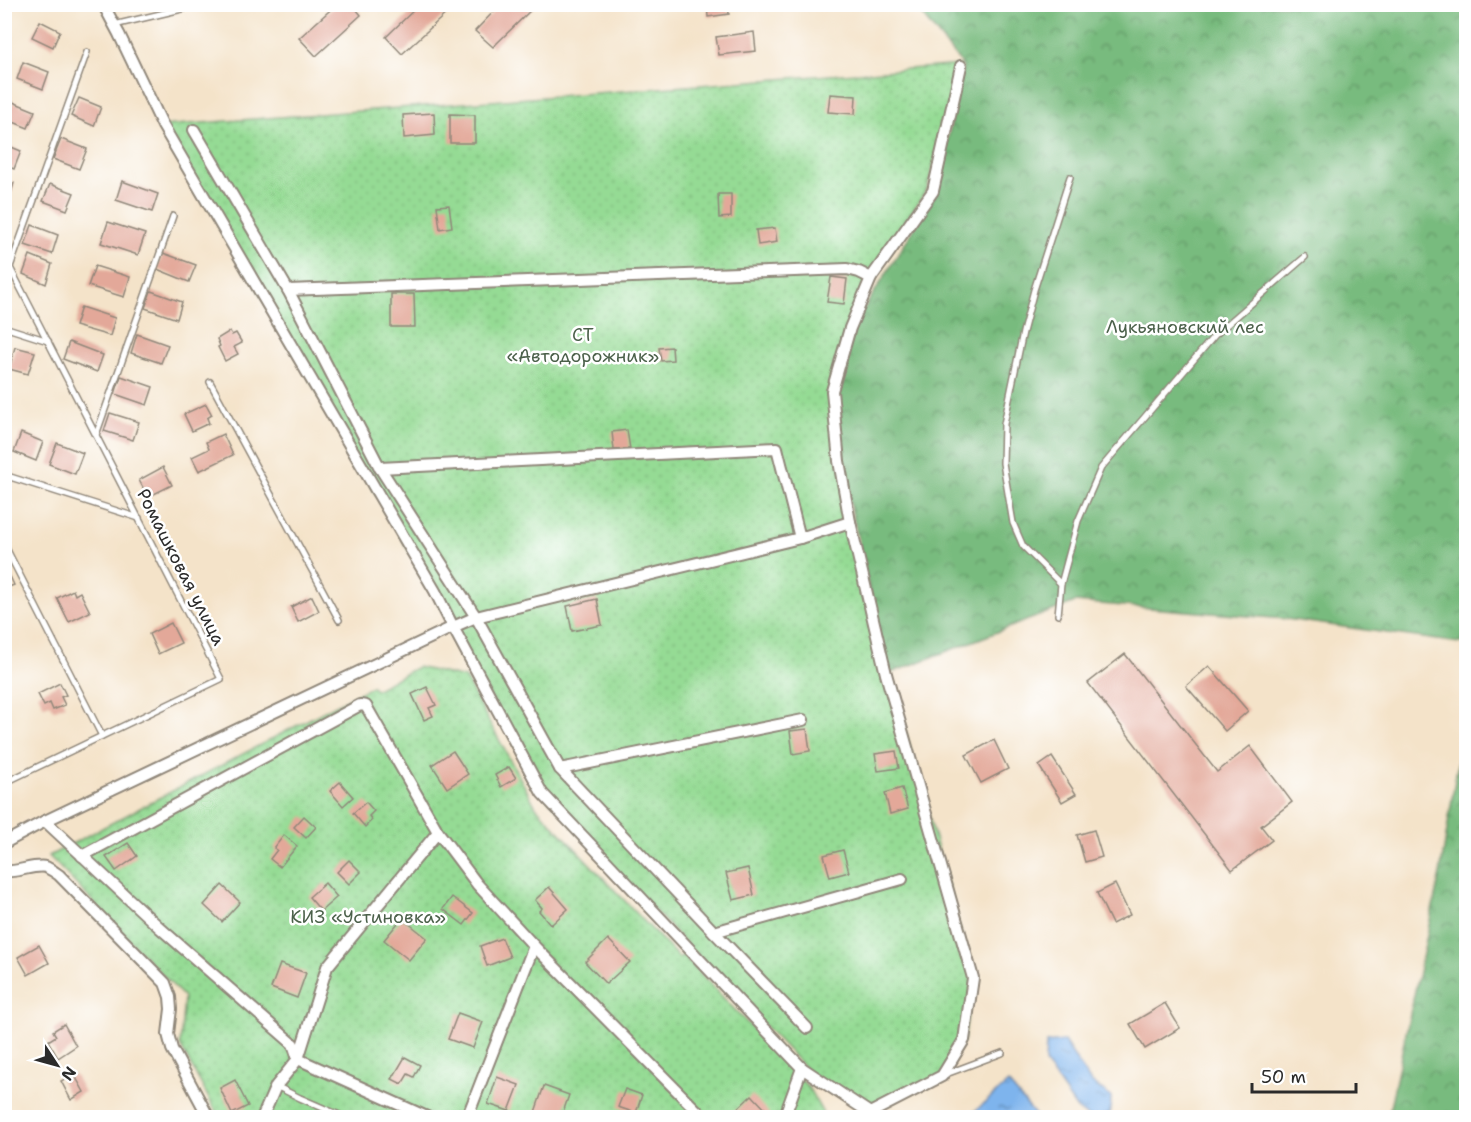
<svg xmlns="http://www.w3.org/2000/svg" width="1471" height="1122" viewBox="0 0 1471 1122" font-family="'Shantell Sans',sans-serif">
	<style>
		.forest { fill: url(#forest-crowns); stroke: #527354; stroke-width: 1.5 }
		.park { fill: url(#park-dots); stroke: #608360; stroke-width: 1.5 }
		.water { fill: url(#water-ripples); stroke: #54708c; stroke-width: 1.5 }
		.building { fill: #e3a899 }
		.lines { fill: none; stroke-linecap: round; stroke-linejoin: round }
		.lane-casing { stroke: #90877a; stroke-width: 8 }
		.street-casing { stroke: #90877a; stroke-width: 14 }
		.lane { stroke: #fff; stroke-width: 5 }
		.street { stroke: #fff; stroke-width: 10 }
		.labels { text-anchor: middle; stroke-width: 5; stroke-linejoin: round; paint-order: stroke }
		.park-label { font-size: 18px; fill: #4b604a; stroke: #fff }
		.street-label { font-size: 18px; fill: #2b2b2b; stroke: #fff }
	</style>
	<defs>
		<pattern id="forest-crowns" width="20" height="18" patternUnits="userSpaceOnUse" patternTransform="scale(1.5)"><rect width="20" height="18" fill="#78bb7e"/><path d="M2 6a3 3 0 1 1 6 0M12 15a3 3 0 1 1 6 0" fill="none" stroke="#639867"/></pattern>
		<pattern id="park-dots" width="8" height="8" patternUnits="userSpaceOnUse" patternTransform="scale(1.5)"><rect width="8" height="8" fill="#95db94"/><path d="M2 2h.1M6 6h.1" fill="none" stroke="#81bc80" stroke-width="1.8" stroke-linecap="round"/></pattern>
		<pattern id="water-ripples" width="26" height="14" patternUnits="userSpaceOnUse" patternTransform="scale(1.5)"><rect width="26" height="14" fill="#7eb4ed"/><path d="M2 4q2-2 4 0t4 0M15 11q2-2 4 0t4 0" fill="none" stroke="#6793c0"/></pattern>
	</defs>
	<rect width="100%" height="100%" fill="#fff"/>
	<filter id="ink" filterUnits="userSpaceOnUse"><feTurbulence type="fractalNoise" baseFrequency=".0167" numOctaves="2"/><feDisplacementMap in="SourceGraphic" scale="12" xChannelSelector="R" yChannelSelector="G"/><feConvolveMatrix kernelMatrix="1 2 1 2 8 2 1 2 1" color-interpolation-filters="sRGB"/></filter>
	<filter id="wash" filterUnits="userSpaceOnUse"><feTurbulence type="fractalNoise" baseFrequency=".008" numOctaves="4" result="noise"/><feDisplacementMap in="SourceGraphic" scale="24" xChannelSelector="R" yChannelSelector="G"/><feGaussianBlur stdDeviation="1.35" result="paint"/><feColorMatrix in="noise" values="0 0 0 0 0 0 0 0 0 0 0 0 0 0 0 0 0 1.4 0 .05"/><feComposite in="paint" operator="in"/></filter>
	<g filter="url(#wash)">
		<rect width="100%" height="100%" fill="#f4e3c9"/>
		<g class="forest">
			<path d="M 914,5 L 1466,5 L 1466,644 L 1286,619 L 1075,602 L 888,674 L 849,498 L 834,391 L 852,328 L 937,192 L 963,66 Z"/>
			<path d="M 1466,711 L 1466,1117 L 1388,1117 L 1440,874 Z"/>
		</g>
		<g class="park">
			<path d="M 960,65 L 927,189 L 868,277 L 829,391 L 849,523 L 973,978 L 964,1040 L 942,1076 L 870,1113 L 810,1073 L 542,793 L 453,627 L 163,126 Z"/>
			<path d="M 417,667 L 465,678 L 536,807 L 679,958 L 683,955 L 808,1087 L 825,1117 L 219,1117 L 180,1045 L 184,997 L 49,856 L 372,686 L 375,690 Z"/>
		</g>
		<g class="water">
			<path d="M 1064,1041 L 1090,1081 L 1111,1097 L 1110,1114 L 1097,1117 L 1088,1117 L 1077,1109 L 1045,1063 L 1046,1043 Z"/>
			<path d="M 1008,1083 L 1037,1117 L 968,1117 Z"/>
		</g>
		<g id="blocks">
			<g class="building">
				<path d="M 337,4 L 352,4 L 361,15 L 316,56 L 299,38 Z"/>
				<path d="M 420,4 L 444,4 L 450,10 L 402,54 L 386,37 Z"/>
				<path d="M 501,4 L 537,4 L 493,47 L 475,31 Z"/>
				<path d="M 707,4 L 728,4 L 729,14 L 708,17 Z"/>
				<path d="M 40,21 L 60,31 L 53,47 L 32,37 Z"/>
				<path d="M 754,32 L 756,51 L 719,55 L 716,37 Z"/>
				<path d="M 23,62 L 49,72 L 43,89 L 17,79 Z"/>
				<path d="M 830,94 L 856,96 L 855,114 L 828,112 Z"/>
				<path d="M 79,98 L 101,107 L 94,126 L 71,116 Z"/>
				<path d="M 13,102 L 35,111 L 28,128 L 6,119 Z"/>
				<path d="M 434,113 L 435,135 L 404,138 L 403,115 Z"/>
				<path d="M 450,114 L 475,115 L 475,143 L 450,143 Z"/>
				<path d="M 61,139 L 87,149 L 79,169 L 53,159 Z"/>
				<path d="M 4,144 L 21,151 L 14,169 L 4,165 Z"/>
				<path d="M 4,180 L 14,183 L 9,200 L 4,199 Z"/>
				<path d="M 122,181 L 158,194 L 152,212 L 116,200 Z"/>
				<path d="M 50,184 L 74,193 L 67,210 L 43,201 Z"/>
				<path d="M 718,194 L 731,194 L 731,217 L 719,218 Z"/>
				<path d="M 449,205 L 452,227 L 440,229 L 437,206 Z"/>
				<path d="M 108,222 L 145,234 L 138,255 L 101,243 Z"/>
				<path d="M 32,225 L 58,235 L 52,254 L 25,245 Z"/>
				<path d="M 775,228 L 777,242 L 758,245 L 756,230 Z"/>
				<path d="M 163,253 L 196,265 L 189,282 L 157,269 Z"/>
				<path d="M 30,255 L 52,264 L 46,284 L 23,274 Z"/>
				<path d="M 95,266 L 130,277 L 124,297 L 88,286 Z"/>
				<path d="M 831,277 L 847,279 L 844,304 L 827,302 Z"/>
				<path d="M 151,291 L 182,302 L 177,319 L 145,308 Z"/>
				<path d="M 391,294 L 414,294 L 415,327 L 391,327 Z"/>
				<path d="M 81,307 L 115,318 L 110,336 L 75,326 Z"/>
				<path d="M 230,331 L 232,335 L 236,333 L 242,343 L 234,347 L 238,354 L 225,361 L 218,347 L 220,346 L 217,339 Z"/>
				<path d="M 137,334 L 168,345 L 161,363 L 131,353 Z"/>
				<path d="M 69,342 L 103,355 L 97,372 L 63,359 Z"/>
				<path d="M 15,347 L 35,352 L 28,374 L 9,369 Z"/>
				<path d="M 672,347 L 673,360 L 661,361 L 659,348 Z"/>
				<path d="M 121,376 L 153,387 L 147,405 L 115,394 Z"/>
				<path d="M 206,404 L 212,415 L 207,418 L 209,423 L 192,431 L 184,414 Z"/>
				<path d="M 110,413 L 139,422 L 133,440 L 104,431 Z"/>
				<path d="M 627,430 L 630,449 L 614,450 L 612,432 Z"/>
				<path d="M 21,433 L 43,442 L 36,461 L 14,452 Z"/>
				<path d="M 223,434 L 233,455 L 199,471 L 192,457 L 209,449 L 206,442 Z"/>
				<path d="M 57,443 L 83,453 L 75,474 L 49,464 Z"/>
				<path d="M 163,467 L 172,485 L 148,497 L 139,480 Z"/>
				<path d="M 4,563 L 14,585 L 4,589 Z"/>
				<path d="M 73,590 L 75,595 L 80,592 L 90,612 L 69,622 L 57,598 Z"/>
				<path d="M 312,596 L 319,611 L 298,622 L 291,607 Z"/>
				<path d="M 597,599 L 602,625 L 572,631 L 567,606 Z"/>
				<path d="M 171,623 L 181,643 L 158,654 L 149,634 Z"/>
				<path d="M 1125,654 L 1217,772 L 1250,746 L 1292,802 L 1261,826 L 1272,840 L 1232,870 L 1088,683 Z"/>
				<path d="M 1209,666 L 1248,711 L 1225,731 L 1186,686 Z"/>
				<path d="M 60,683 L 66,695 L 61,697 L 65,705 L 53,710 L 50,703 L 44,706 L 38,694 Z"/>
				<path d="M 427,687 L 436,705 L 429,708 L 433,716 L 424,720 L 412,694 Z"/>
				<path d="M 807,729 L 810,751 L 793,754 L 790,731 Z"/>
				<path d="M 994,740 L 1008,769 L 981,783 L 966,755 Z"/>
				<path d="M 453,751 L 468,774 L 447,788 L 432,765 Z"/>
				<path d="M 896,751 L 899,768 L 878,771 L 875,754 Z"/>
				<path d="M 1052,757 L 1076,794 L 1062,802 L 1039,766 Z"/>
				<path d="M 509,767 L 516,778 L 501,787 L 495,775 Z"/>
				<path d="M 340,782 L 353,797 L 343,806 L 330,791 Z"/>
				<path d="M 902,788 L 908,809 L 890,814 L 885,793 Z"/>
				<path d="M 366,802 L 374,811 L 369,816 L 372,820 L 365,827 L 353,813 Z"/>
				<path d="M 304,816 L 316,827 L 306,838 L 294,827 Z"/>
				<path d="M 1094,830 L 1102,857 L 1085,862 L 1077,835 Z"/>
				<path d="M 284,835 L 297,846 L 280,867 L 270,859 L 277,850 L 274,848 Z"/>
				<path d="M 128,843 L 137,856 L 116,871 L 106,857 Z"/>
				<path d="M 843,850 L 849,872 L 830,877 L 824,855 Z"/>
				<path d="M 349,860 L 361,872 L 349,884 L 337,872 Z"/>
				<path d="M 748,868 L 754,895 L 733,900 L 726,873 Z"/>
				<path d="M 325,883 L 337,897 L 321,911 L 309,897 Z"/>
				<path d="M 1115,884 L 1130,915 L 1112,924 L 1097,893 Z"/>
				<path d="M 222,885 L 240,902 L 222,922 L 204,905 Z"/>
				<path d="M 549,887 L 568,909 L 551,925 L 539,911 L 542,908 L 535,900 Z"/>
				<path d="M 452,897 L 473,913 L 464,925 L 443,909 Z"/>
				<path d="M 402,918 L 427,938 L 409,960 L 384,940 Z"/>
				<path d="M 502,938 L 510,957 L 487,966 L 480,946 Z"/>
				<path d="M 608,939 L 630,962 L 606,984 L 585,962 Z"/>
				<path d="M 39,945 L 49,963 L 28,975 L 18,957 Z"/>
				<path d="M 280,964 L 306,973 L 297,998 L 271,988 Z"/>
				<path d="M 1165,1003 L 1180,1028 L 1145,1049 L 1130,1024 Z"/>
				<path d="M 458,1013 L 483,1022 L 473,1048 L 448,1039 Z"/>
				<path d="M 64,1024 L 76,1046 L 58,1058 L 48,1041 L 56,1036 L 53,1031 Z"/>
				<path d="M 405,1057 L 420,1065 L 414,1077 L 408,1074 L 402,1084 L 392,1079 Z"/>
				<path d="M 74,1074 L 84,1092 L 71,1100 L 61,1081 Z"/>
				<path d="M 497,1077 L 519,1085 L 509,1111 L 488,1104 Z"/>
				<path d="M 235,1080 L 248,1106 L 232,1114 L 220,1088 Z"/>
				<path d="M 544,1086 L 569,1095 L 561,1118 L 533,1118 Z"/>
				<path d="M 625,1089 L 642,1095 L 636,1113 L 618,1107 Z"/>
				<path d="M 752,1095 L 769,1113 L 765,1118 L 735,1118 L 732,1114 Z"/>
			</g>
		</g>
	</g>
	<g filter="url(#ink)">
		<use href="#blocks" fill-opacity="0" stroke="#90877a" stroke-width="1.5"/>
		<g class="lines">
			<g class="lane-casing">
				<g id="lane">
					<path d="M 114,25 L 203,4"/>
					<path d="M 4,256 L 221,679 L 4,783"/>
					<path d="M 10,267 L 87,52"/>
					<path d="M 4,327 L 48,341"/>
					<path d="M 210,382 L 339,620"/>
					<path d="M 96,435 L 173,216"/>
					<path d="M 4,475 L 139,518"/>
					<path d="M 4,544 L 102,736"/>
					<path d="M 1061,584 L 1078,521 L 1101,468 L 1215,335 L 1305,257"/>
					<path d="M 1058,615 L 1061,584 L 1023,546 L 1013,523 L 1003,463 L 1004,424 L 1023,332 L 1034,290 L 1070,177"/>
					<path d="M 946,1074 L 1002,1053"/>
					<path d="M 276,1086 L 300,1098 L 346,1118"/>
				</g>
			</g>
			<g class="street-casing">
				<g id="street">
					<path d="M 103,4 L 119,34 L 163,126 L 435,591 L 453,627 L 476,617 L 800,538 L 850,522"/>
					<path d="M 194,130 L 288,290 L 380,468 L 777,448 L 800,538"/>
					<path d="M 288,290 L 847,269 L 859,272 L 871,278"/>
					<path d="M 380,468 L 476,617 L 560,769 L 714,932 L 807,1028"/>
					<path d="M 560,769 L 803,720"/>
					<path d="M 45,821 L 160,928 L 293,1044 L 298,1059 L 429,1118"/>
					<path d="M 4,843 L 45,821 L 453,627 L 542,793 L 802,1068 L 870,1113 L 942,1076 L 964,1040 L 973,978 L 886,674 L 850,522 L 839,461 L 832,391 L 850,328 L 871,278 L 933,191 L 961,66"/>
					<path d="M 82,856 L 360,705 L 366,706 L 438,832 L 477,884 L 534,946 L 704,1118"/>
					<path d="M 4,871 C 18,873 34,864 46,867 C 50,869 55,872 59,875 L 165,983 L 170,997 L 171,1009 L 168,1034 L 172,1049 L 209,1118"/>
					<path d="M 714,932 L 902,879"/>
					<path d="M 262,1118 L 276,1086 L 298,1059 L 327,967 L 438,832"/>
					<path d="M 467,1118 L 534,946"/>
					<path d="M 784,1118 L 802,1068"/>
				</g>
			</g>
			<use href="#lane" class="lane"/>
			<use href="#street" class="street"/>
		</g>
	</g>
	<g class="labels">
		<g class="park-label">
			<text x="1185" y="333">Лукьяновский лес</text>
			<text x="583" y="341">СТ<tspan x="583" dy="21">«Автодорожник»</tspan></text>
			<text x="368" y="923">КИЗ «Устиновка»</text>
		</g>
		<g class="street-label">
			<text transform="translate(181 567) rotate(63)" y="6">Ромашковая улица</text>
		</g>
	</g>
	<rect width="1471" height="1122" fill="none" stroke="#fff" stroke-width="24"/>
	<g transform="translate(57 1065) rotate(126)" stroke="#ffffff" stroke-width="4.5" paint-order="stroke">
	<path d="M0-4.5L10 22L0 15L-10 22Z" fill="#2b2b2b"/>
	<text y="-9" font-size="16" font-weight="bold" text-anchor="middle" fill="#2b2b2b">N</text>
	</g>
	<path d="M1252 1083v9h104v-9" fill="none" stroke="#2b2b2b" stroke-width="3"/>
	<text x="1261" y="1083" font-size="18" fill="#2b2b2b" stroke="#ffffff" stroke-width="4.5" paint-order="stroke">50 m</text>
</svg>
